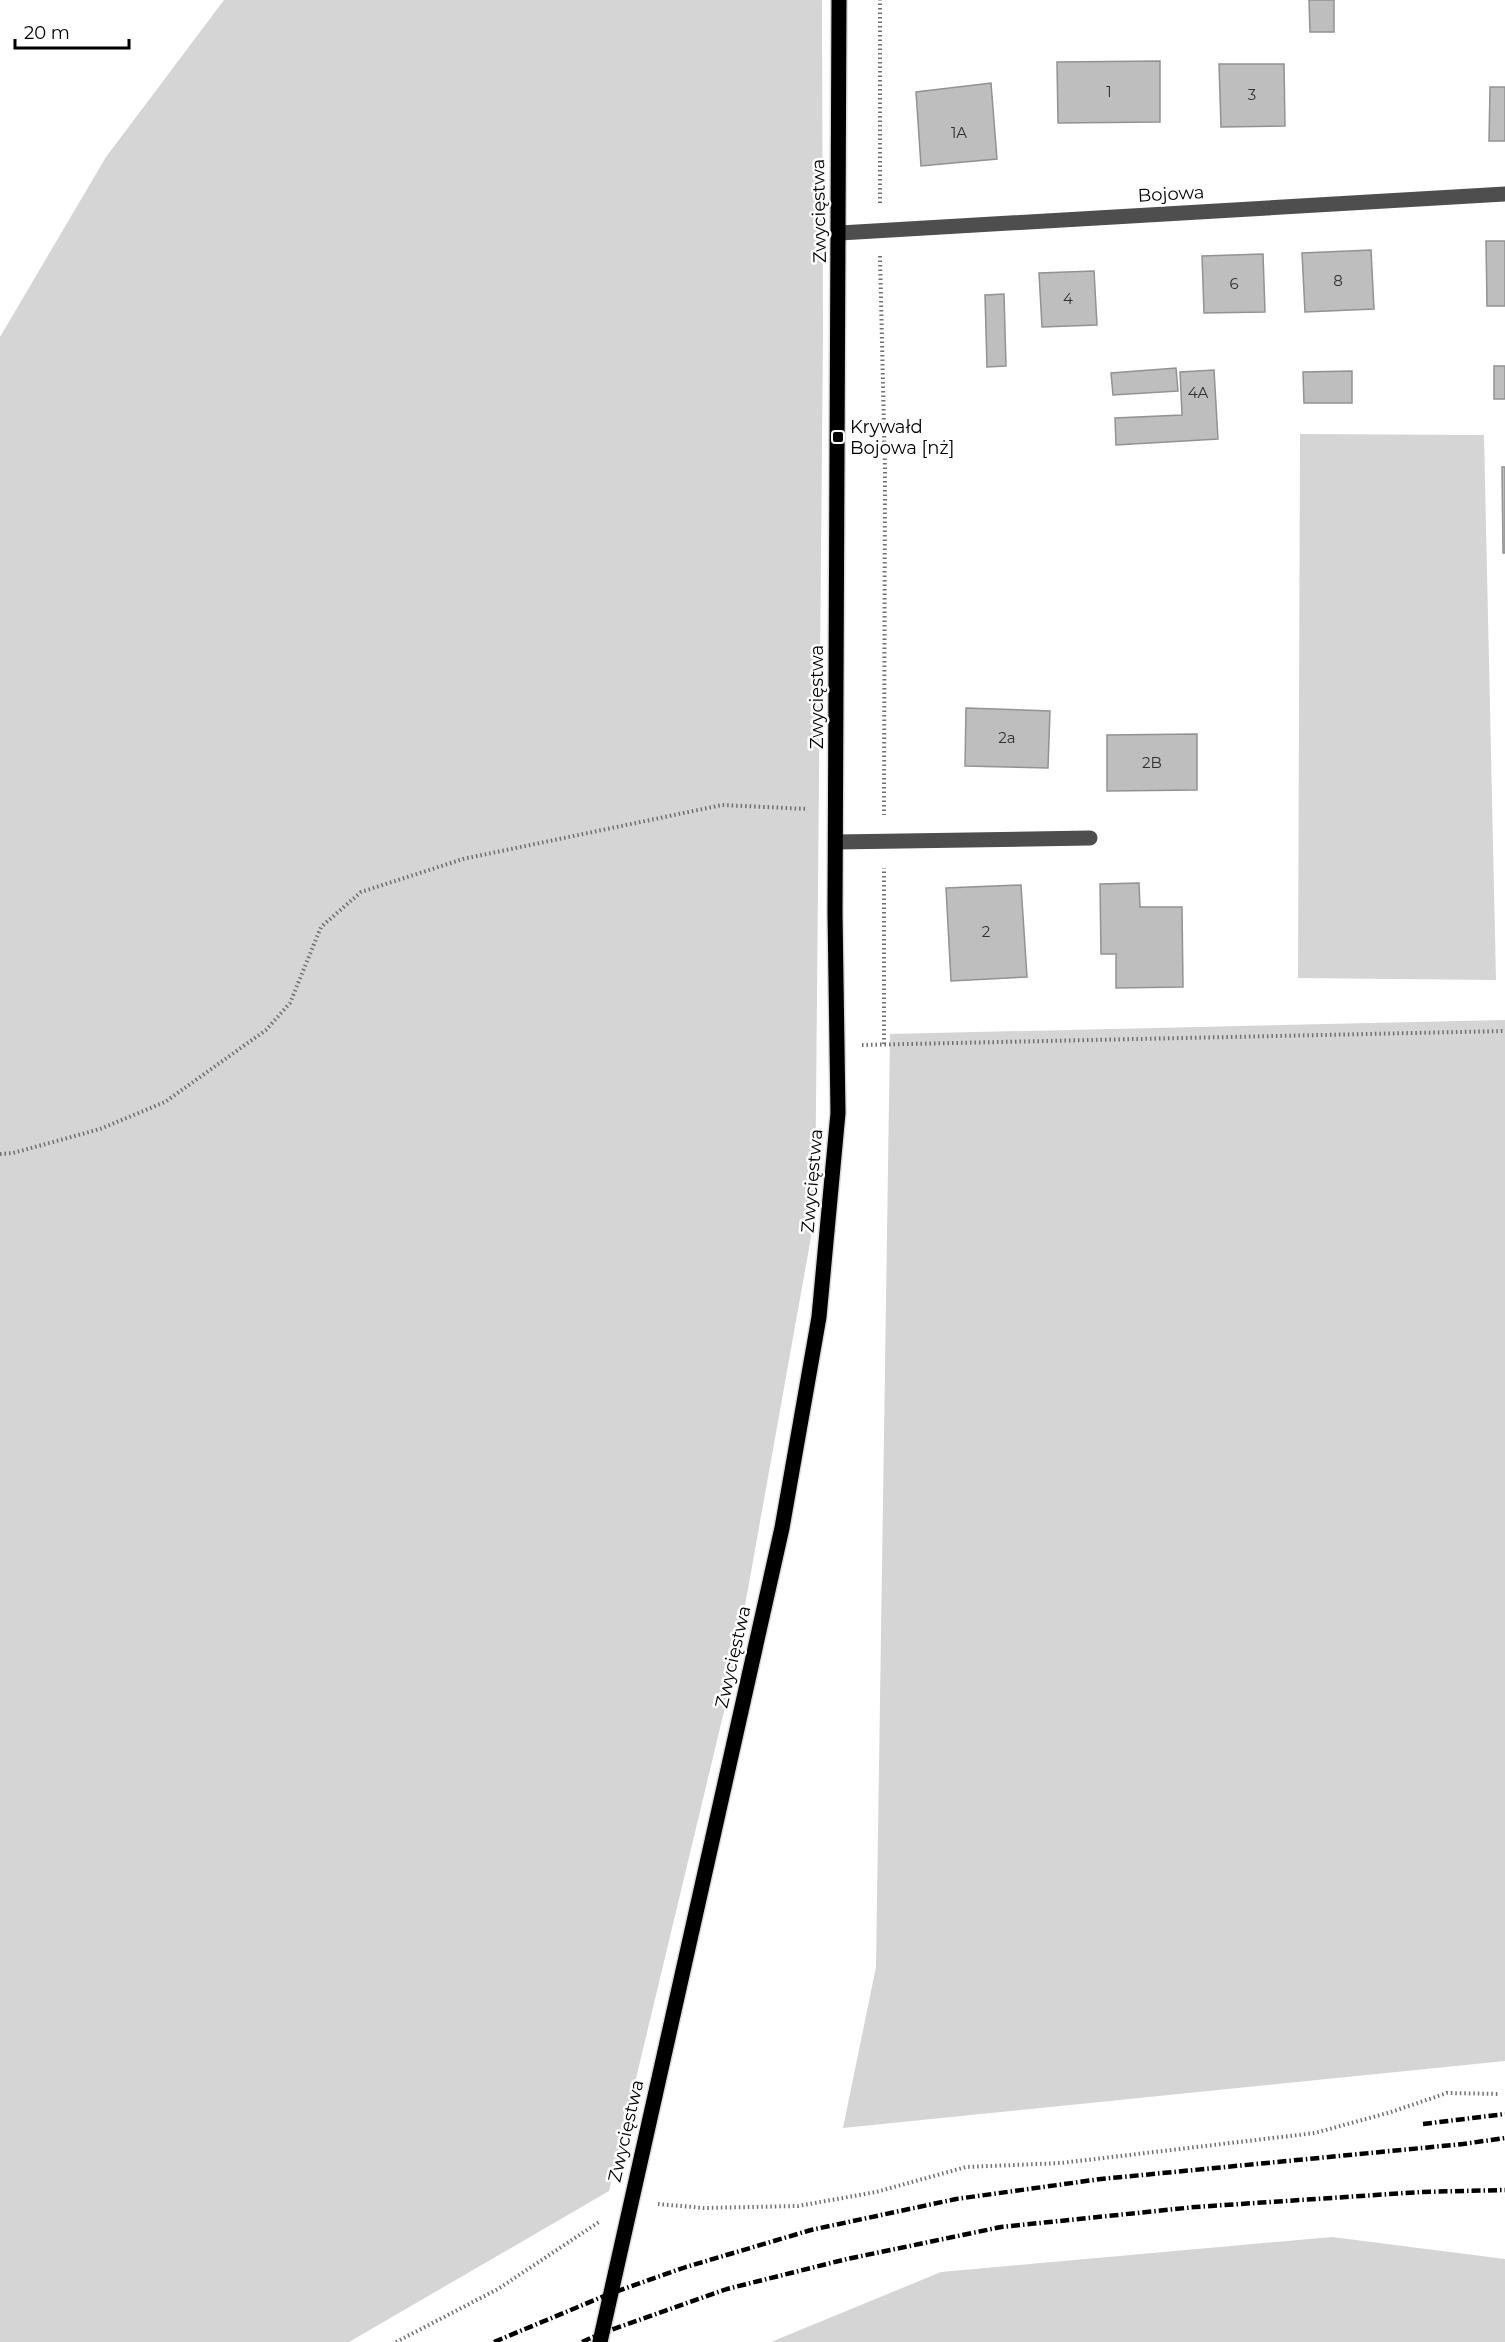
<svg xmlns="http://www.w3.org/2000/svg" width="1505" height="2342" viewBox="0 0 1505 2342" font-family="Montserrat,sans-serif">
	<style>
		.green { fill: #d5d5d5 }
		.building { fill: #bebebe; stroke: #929292; stroke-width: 1.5 }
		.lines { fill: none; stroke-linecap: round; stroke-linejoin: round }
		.major-casing { stroke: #dbdbdb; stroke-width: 18 }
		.path { stroke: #707070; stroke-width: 4; stroke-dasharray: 1.5 3; stroke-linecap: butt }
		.minor { stroke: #4e4e4e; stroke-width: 15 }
		.major { stroke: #000; stroke-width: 15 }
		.rail { stroke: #000; stroke-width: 4.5; stroke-dasharray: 9 3 1.5 3; stroke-linecap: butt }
		.poi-dot { fill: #000; stroke: #fff; stroke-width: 2 }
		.labels { text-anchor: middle; stroke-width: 5; stroke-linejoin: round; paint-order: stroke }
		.number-label { font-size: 15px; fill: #303030 }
		.street-label { font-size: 18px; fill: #000; stroke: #fff }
		.poi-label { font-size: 18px; fill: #000; stroke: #fff; text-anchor: start }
	</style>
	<rect width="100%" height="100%" fill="#fff"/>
	<g class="green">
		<path d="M 224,0 L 822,0 L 823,335 L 815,1215 L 732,1678 L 609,2191 L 349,2342 L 0,2342 L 0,337 L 106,157 Z"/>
		<path d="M 1300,434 L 1484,435 L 1496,980 L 1298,978 Z"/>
		<path d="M 1505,1020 L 1505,2061 L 843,2128 L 876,1967 L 890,1034 Z"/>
		<path d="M 1332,2237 L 1505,2259 L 1505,2342 L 771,2342 L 941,2272 Z"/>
	</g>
	<g class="building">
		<path d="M 1309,0 L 1334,0 L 1334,32 L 1310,32 Z"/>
		<path d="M 1160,61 L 1160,122 L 1058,123 L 1057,62 Z"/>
		<path d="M 1219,64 L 1284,64 L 1285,126 L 1221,127 Z"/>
		<path d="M 991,83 L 997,159 L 921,166 L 916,92 Z"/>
		<path d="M 1490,87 L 1505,87 L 1505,141 L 1489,141 Z"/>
		<path d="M 1486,241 L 1505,241 L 1505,306 L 1487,306 Z"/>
		<path d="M 1371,250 L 1374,309 L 1305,312 L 1302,253 Z"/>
		<path d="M 1263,254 L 1265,312 L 1204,313 L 1202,256 Z"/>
		<path d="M 1094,271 L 1097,325 L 1042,327 L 1039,273 Z"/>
		<path d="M 1004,294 L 1006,366 L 987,367 L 985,295 Z"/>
		<rect x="1494" y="366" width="11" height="33"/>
		<path d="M 1176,368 L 1178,391 L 1113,395 L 1111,373 Z"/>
		<path d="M 1214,370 L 1218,439 L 1116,445 L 1115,418 L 1182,415 L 1180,372 Z"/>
		<path d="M 1352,371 L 1352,403 L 1304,403 L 1303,372 Z"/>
		<path d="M 1502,467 L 1505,467 L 1505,553 L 1503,553 Z"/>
		<path d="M 966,708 L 1050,711 L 1048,768 L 965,766 Z"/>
		<path d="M 1197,734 L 1197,790 L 1107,791 L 1107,735 Z"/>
		<path d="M 1139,883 L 1140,907 L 1182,907 L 1183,987 L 1116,988 L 1116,954 L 1101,954 L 1100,884 Z"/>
		<path d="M 1021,885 L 1027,977 L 951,981 L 946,888 Z"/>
	</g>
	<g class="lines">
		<g class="major-casing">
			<path id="major" d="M 600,2342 L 782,1528 L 819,1317 L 838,1113 L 835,913 L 839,0"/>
		</g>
		<g class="path">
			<path d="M 880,203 L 880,0"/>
			<path d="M 880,256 L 885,471 L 884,815"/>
			<path d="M 884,1044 L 884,868"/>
			<path d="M 862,1045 L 1505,1031"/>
			<path d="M 0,1154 L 13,1153 L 100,1129 L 165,1102 L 266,1030 L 290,1003 L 321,927 L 361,892 L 463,859 L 722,805 L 808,809"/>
			<path d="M 658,2204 L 704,2208 L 798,2206 L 876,2192 L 966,2167 L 1061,2163 L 1315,2133 L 1391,2112 L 1447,2093 L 1500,2094"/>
			<path d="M 396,2342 L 498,2289 L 599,2222"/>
		</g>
		<g class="minor">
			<path d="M 840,233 L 1505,194"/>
			<path d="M 836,842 L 1090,838"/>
		</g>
		<use href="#major" class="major"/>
		<g class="rail">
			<path d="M 1423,2124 L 1505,2114"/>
			<path d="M 494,2342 L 609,2294 L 686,2267 L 811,2230 L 956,2199 L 1101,2179 L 1463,2144 L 1505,2138"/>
			<path d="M 582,2342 L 602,2333 L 727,2289 L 847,2259 L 1001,2227 L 1195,2207 L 1421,2192 L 1505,2190"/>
		</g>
	</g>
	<rect class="poi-dot" x="832" y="431" width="12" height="12" rx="3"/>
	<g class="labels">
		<g class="number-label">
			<text x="1109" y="97">1</text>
			<text x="1252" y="100">3</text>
			<text x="959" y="138">1A</text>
			<text x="1338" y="286">8</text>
			<text x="1234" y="289">6</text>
			<text x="1068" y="304">4</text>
			<text x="1198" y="398">4A</text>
			<text x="1007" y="743">2a</text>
			<text x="1152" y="768">2B</text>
			<text x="986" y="937">2</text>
		</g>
		<g class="street-label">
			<text transform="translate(1171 194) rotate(-3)" y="6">Bojowa</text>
			<text transform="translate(819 211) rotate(-91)" y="6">Zwycięstwa</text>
			<text transform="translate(817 697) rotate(-90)" y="6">Zwycięstwa</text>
			<text transform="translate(812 1181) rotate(-85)" y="6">Zwycięstwa</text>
			<text transform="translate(733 1657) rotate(-77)" y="6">Zwycięstwa</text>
			<text transform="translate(626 2131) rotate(-77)" y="6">Zwycięstwa</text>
		</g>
		<g class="poi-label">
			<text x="850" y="433">Krywałd<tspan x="850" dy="21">Bojowa [nż]</tspan></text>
		</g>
	</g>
	<path d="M15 39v9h114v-9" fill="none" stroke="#000000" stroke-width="3"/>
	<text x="24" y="39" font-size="18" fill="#000000" stroke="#ffffff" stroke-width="4.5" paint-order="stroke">20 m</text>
</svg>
